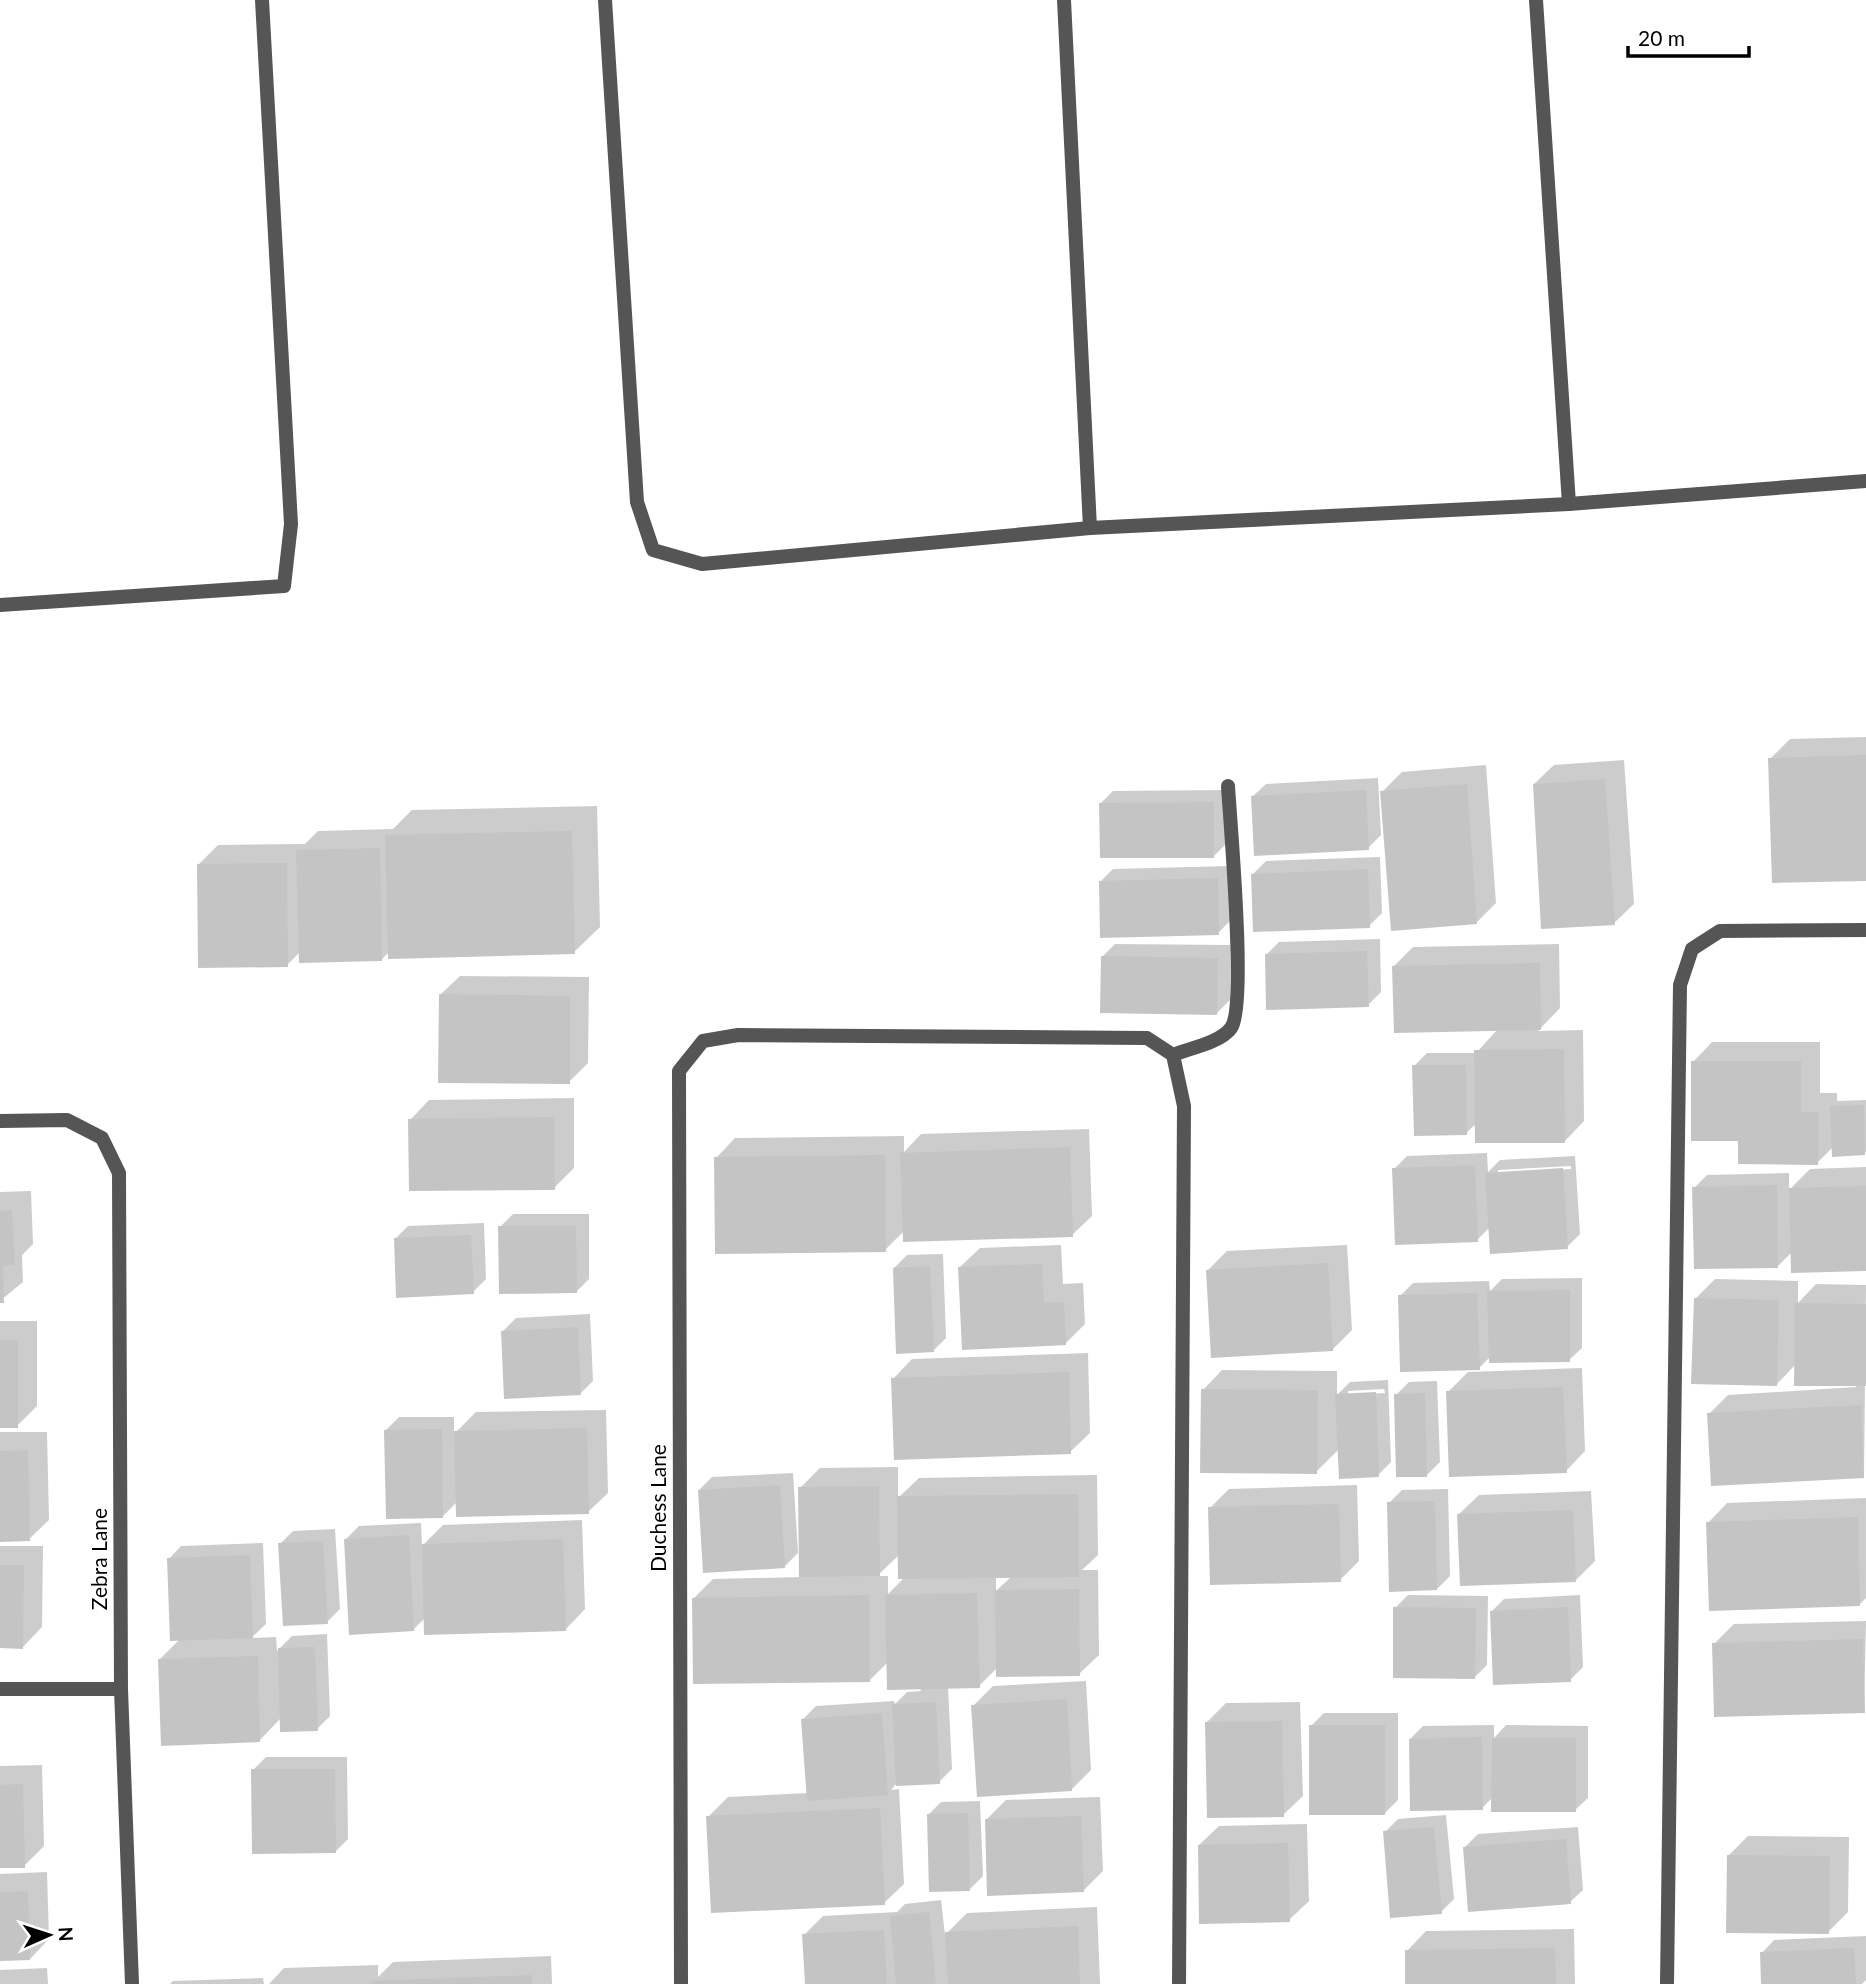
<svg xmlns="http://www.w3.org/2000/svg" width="1866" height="1984" viewBox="0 0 1866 1984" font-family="Lato,sans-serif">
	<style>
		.shadow { fill: #0003; fill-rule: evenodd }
		.building { fill: #c4c4c4 }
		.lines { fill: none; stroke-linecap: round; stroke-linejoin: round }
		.street { stroke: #555; stroke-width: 14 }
		.labels { text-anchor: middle; stroke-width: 5; stroke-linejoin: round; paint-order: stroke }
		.street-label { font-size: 21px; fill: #000; stroke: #fff }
	</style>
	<rect width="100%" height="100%" fill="#fff"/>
	<g class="shadow">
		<path d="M 1866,737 L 1866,880 L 1770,759 L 1790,739 Z"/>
		<path d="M 1624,760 L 1634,904 L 1614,923 L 1534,784 L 1554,765 Z"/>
		<path d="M 1486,765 L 1496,903 L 1477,922 L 1382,792 L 1402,772 Z"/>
		<path d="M 1378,778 L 1381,835 L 1368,848 L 1253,796 L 1266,784 Z"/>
		<path d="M 1226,790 L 1227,843 L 1214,856 L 1100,804 L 1113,791 Z"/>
		<path d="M 597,806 L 600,927 L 574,952 L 389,952 L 382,959 L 300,952 L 287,965 L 199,864 L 218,845 L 305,844 L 318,831 L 393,829 L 412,810 Z"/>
		<path d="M 1380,857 L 1382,913 L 1369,926 L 1253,874 L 1266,861 Z"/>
		<path d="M 1230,866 L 1231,920 L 1218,933 L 1100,882 L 1113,869 Z"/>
		<path d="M 1380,939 L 1381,992 L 1368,1005 L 1266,955 L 1279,942 Z"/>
		<path d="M 1115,944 L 1230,945 L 1230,1000 L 1217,1013 L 1102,957 Z"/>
		<path d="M 1559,944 L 1560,1008 L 1538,1031 L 1583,1030 L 1584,1121 L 1565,1141 L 1477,1123 L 1466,1133 L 1414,1066 L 1427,1053 L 1476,1053 L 1498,1029 L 1394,966 L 1413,947 Z"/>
		<path d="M 460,976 L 589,977 L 588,1063 L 569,1082 L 440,995 Z"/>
		<path d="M 1712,1042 L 1820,1042 L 1820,1093 L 1837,1093 L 1837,1101 L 1866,1100 L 1866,1152 L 1833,1147 L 1817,1163 L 1740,1139 L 1693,1062 Z"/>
		<path d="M 574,1098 L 574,1168 L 554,1188 L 410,1120 L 429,1100 Z"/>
		<path d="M 1089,1129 L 1092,1216 L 1072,1235 L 904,1231 L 885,1250 L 716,1158 L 735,1138 L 904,1136 L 904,1152 L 921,1134 Z"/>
		<path d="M 1487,1153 L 1488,1172 L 1500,1160 L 1575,1156 L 1580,1234 L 1567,1247 L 1490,1227 L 1477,1240 L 1394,1169 L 1407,1156 ZM 1571,1166 L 1571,1169 L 1498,1174 L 1498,1170 Z"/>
		<path d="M 1866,1167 L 1866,1269 L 1792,1252 L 1778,1266 L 1694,1188 L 1707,1175 L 1789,1173 L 1789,1190 L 1810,1169 Z"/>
		<path d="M 31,1191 L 33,1244 L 22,1255 L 23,1282 L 0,1301 L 0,1192 Z"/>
		<path d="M 513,1214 L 589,1214 L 589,1279 L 576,1292 L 500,1227 Z"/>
		<path d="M 484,1223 L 486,1279 L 473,1292 L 395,1239 L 408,1226 Z"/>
		<path d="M 1061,1245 L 1063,1284 L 1083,1283 L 1085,1324 L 1065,1344 L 960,1267 L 980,1248 Z"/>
		<path d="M 1347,1245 L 1352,1330 L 1332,1350 L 1208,1270 L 1227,1251 Z"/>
		<path d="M 943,1254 L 946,1338 L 933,1351 L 894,1268 L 907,1255 Z"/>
		<path d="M 1582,1278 L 1582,1348 L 1569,1360 L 1490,1357 L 1479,1368 L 1400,1296 L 1413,1283 L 1489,1281 L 1490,1291 L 1502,1279 Z"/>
		<path d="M 1715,1279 L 1798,1281 L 1798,1303 L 1816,1284 L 1866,1285 L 1864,1476 L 1709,1414 L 1728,1395 L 1856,1387 L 1856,1384 L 1796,1364 L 1777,1384 L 1695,1299 Z"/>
		<path d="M 590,1314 L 593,1381 L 580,1394 L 503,1331 L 516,1318 Z"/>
		<path d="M 0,1321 L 37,1321 L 37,1406 L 17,1426 L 0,1426 Z"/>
		<path d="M 1088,1353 L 1090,1433 L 1070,1452 L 893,1379 L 912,1359 Z"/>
		<path d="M 1582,1368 L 1585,1451 L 1566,1471 L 1448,1392 L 1468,1372 Z"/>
		<path d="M 1222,1370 L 1337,1371 L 1337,1395 L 1350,1382 L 1388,1380 L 1391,1462 L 1378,1475 L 1339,1449 L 1316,1472 L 1203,1390 ZM 1384,1389 L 1385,1393 L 1348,1395 L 1348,1391 Z"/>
		<path d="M 1437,1381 L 1440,1462 L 1427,1475 L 1396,1395 L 1409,1382 Z"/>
		<path d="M 606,1410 L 608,1493 L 588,1512 L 458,1501 L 442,1517 L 386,1430 L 399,1417 L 454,1417 L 454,1434 L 476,1412 Z"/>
		<path d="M 0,1432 L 47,1432 L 49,1520 L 29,1539 L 0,1540 Z"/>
		<path d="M 898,1467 L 898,1498 L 919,1478 L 1097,1475 L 1098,1555 L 1082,1570 L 1098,1570 L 1099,1655 L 1079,1674 L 997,1668 L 979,1686 L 948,1687 L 952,1769 L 939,1782 L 896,1784 L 891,1790 L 899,1789 L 904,1884 L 884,1903 L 708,1817 L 728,1797 L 808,1793 L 803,1719 L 816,1706 L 894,1701 L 895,1704 L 907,1692 L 921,1691 L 920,1688 L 888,1662 L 870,1680 L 694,1598 L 713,1579 L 801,1577 L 800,1488 L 820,1468 ZM 900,1554 L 905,1577 L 888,1594 L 888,1576 L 877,1576 ZM 996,1576 L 1012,1576 L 996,1591 Z"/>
		<path d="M 793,1473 L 798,1553 L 785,1566 L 699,1490 L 712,1477 Z"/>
		<path d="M 1357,1485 L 1359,1561 L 1340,1580 L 1210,1508 L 1229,1489 Z"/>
		<path d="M 1448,1489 L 1450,1576 L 1437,1589 L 1389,1503 L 1402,1490 Z"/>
		<path d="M 1591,1491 L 1595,1561 L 1575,1581 L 1459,1514 L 1479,1495 Z"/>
		<path d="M 1866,1498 L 1866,1598 L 1860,1604 L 1708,1523 L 1727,1503 Z"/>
		<path d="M 582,1520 L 585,1609 L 566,1629 L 426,1617 L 413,1630 L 346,1539 L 359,1526 L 421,1523 L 422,1546 L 443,1525 Z"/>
		<path d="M 335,1529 L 340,1609 L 327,1622 L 280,1544 L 293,1531 Z"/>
		<path d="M 263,1543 L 266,1624 L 251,1638 L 276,1637 L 277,1651 L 292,1636 L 327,1634 L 330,1716 L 317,1729 L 281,1718 L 259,1741 L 160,1659 L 180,1639 L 169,1559 L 181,1546 Z"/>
		<path d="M 0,1546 L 43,1546 L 42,1627 L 23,1647 L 0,1647 Z"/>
		<path d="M 1408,1595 L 1488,1596 L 1487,1665 L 1474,1678 L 1395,1608 Z"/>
		<path d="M 1580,1595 L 1583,1667 L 1570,1680 L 1491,1612 L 1504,1599 Z"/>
		<path d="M 1866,1621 L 1864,1712 L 1714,1644 L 1734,1624 Z"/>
		<path d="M 1086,1681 L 1091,1770 L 1071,1790 L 973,1706 L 993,1686 Z"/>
		<path d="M 1300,1702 L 1303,1796 L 1283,1815 L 1206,1723 L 1226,1703 Z"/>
		<path d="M 1324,1713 L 1398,1713 L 1398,1800 L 1385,1813 L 1311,1726 Z"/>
		<path d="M 1494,1725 L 1494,1738 L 1506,1725 L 1588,1726 L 1588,1798 L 1575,1810 L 1493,1797 L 1482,1808 L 1410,1739 L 1423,1726 Z"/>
		<path d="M 266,1757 L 347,1757 L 348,1839 L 335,1852 L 253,1770 Z"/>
		<path d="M 42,1765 L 44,1846 L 24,1866 L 0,1866 L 0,1766 Z"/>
		<path d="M 1100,1797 L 1103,1871 L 1083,1891 L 986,1820 L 1006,1800 Z"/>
		<path d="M 980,1801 L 983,1876 L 970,1889 L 928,1815 L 941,1802 Z"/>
		<path d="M 1446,1815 L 1454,1899 L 1441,1912 L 1385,1832 L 1398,1819 Z"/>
		<path d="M 1307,1824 L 1309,1901 L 1289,1920 L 1199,1845 L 1219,1826 Z"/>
		<path d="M 1578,1827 L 1583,1890 L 1570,1902 L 1465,1847 L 1478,1834 Z"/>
		<path d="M 1748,1836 L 1849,1837 L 1848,1912 L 1828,1932 L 1728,1856 Z"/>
		<path d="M 47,1872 L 49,1939 L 30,1959 L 0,1960 L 0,1874 Z"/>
		<path d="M 941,1900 L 945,1935 L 967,1913 L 1097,1907 L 1100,1984 L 806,1984 L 804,1935 L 823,1916 L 897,1912 L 905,1904 Z"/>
		<path d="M 1574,1929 L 1575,1984 L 1407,1984 L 1407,1951 L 1426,1931 Z"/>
		<path d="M 1866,1936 L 1866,1980 L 1862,1984 L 1763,1984 L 1762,1953 L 1774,1940 Z"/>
		<path d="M 551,1956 L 552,1984 L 269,1984 L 284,1968 L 378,1965 L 378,1977 L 393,1962 Z"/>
		<path d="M 47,1968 L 48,1984 L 0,1984 L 0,1970 Z"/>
		<path d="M 263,1978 L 264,1984 L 170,1984 L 173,1981 Z"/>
	</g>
	<g class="building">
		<path d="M 1866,755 L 1866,881 L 1772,883 L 1768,758 Z"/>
		<path d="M 1605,779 L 1615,925 L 1541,929 L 1533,784 Z"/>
		<path d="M 1467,784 L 1477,924 L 1391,931 L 1380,791 Z"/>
		<path d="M 1366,790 L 1369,850 L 1254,856 L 1251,796 Z"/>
		<path d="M 1214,802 L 1214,858 L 1100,858 L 1099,803 Z"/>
		<path d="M 572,831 L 575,954 L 388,959 L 385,835 Z"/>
		<path d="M 380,848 L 382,961 L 299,963 L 296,850 Z"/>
		<path d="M 287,863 L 288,967 L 198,968 L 197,864 Z"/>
		<path d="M 1368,869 L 1370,928 L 1253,932 L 1251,874 Z"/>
		<path d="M 1218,878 L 1219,935 L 1100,938 L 1099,881 Z"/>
		<path d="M 1367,951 L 1369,1007 L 1266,1010 L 1265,954 Z"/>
		<path d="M 1101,956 L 1218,958 L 1217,1015 L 1100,1013 Z"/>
		<path d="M 1540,963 L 1541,1030 L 1394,1033 L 1392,966 Z"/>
		<path d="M 439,994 L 570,996 L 570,1084 L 438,1083 Z"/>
		<path d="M 1564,1049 L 1565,1143 L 1475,1143 L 1474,1050 Z"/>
		<path d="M 1691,1061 L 1801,1061 L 1801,1112 L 1819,1112 L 1818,1165 L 1738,1164 L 1738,1141 L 1691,1141 Z"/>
		<path d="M 1412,1065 L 1466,1065 L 1467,1135 L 1414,1136 Z"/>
		<path d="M 1864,1105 L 1865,1155 L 1832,1157 L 1830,1106 Z"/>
		<path d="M 555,1117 L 555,1190 L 409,1191 L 408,1119 Z"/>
		<path d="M 1070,1147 L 1073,1237 L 903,1242 L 900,1153 Z"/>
		<path d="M 885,1155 L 886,1252 L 715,1254 L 714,1157 Z"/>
		<path d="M 1475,1165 L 1478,1242 L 1395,1245 L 1392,1168 Z"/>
		<path d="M 1563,1168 L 1568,1249 L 1490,1254 L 1485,1173 Z"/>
		<path d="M 1777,1185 L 1778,1268 L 1694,1269 L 1692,1187 Z"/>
		<path d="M 1866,1186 L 1866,1271 L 1791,1273 L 1789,1188 Z"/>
		<path d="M 12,1210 L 15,1265 L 3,1266 L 4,1303 L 0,1303 L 0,1211 Z"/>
		<path d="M 498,1226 L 576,1226 L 577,1293 L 499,1294 Z"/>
		<path d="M 471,1235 L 474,1294 L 396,1298 L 394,1238 Z"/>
		<path d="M 1328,1263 L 1333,1351 L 1211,1358 L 1206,1270 Z"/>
		<path d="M 1042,1264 L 1044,1303 L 1064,1302 L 1066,1345 L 962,1350 L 958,1267 Z"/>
		<path d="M 930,1266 L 934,1352 L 896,1354 L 893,1268 Z"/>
		<path d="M 1570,1290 L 1570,1362 L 1489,1363 L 1487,1291 Z"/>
		<path d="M 1477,1293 L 1480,1370 L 1400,1372 L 1398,1295 Z"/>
		<path d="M 1694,1298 L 1779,1300 L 1777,1386 L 1691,1384 Z"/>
		<path d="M 1795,1303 L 1866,1304 L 1866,1386 L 1794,1386 Z"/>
		<path d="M 578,1327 L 581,1395 L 504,1399 L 501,1331 Z"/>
		<rect x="0" y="1340" width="18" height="88"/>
		<path d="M 1069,1372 L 1071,1454 L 894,1460 L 891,1378 Z"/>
		<path d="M 1563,1387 L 1567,1473 L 1449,1477 L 1446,1391 Z"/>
		<path d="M 1201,1389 L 1318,1390 L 1317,1474 L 1200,1473 Z"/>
		<path d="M 1376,1392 L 1379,1477 L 1339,1479 L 1335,1394 Z"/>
		<path d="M 1425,1393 L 1427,1477 L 1396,1477 L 1394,1394 Z"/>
		<path d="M 1861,1405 L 1864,1478 L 1711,1486 L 1707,1413 Z"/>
		<path d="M 587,1428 L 589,1514 L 456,1517 L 454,1431 Z"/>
		<path d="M 442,1429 L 443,1518 L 386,1519 L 384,1430 Z"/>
		<path d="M 28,1450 L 30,1541 L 0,1542 L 0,1451 Z"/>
		<path d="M 780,1485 L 785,1568 L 703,1573 L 698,1490 Z"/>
		<path d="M 879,1486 L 880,1576 L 799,1577 L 798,1487 Z"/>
		<path d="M 1078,1494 L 1079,1577 L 898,1579 L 897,1496 Z"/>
		<path d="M 1435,1501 L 1437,1590 L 1389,1592 L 1387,1502 Z"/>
		<path d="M 1339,1504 L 1341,1582 L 1210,1585 L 1208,1507 Z"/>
		<path d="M 1573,1510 L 1576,1582 L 1460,1586 L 1457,1514 Z"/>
		<path d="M 1858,1517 L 1860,1606 L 1709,1611 L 1706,1522 Z"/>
		<path d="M 409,1535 L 414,1631 L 349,1635 L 344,1539 Z"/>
		<path d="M 563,1539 L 566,1631 L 424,1635 L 422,1544 Z"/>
		<path d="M 323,1541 L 328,1624 L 283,1626 L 278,1543 Z"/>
		<path d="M 250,1555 L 253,1638 L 170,1641 L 167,1558 Z"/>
		<path d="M 0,1565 L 24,1565 L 23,1649 L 0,1648 Z"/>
		<path d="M 1079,1589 L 1080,1676 L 996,1677 L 995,1590 Z"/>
		<path d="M 977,1593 L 980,1688 L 887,1690 L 885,1595 Z"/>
		<path d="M 869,1595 L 870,1682 L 693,1684 L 692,1598 Z"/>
		<path d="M 1393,1607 L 1476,1608 L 1475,1679 L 1393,1678 Z"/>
		<path d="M 1568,1607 L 1571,1682 L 1493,1685 L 1490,1611 Z"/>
		<path d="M 1863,1639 L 1865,1713 L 1714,1717 L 1712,1643 Z"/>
		<path d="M 315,1647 L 318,1731 L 280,1732 L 278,1648 Z"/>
		<path d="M 258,1656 L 260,1742 L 161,1746 L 158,1659 Z"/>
		<path d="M 1067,1699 L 1072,1791 L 977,1797 L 971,1705 Z"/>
		<path d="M 936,1702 L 940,1784 L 896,1786 L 892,1704 Z"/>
		<path d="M 882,1713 L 888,1795 L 807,1801 L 801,1719 Z"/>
		<path d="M 1282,1721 L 1284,1817 L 1207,1818 L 1205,1722 Z"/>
		<rect x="1309" y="1725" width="76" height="90"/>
		<path d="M 1482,1737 L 1483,1810 L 1410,1811 L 1409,1739 Z"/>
		<path d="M 1492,1738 L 1576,1738 L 1576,1812 L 1491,1812 Z"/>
		<path d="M 251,1769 L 335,1769 L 336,1853 L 252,1854 Z"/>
		<path d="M 23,1784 L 25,1868 L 0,1868 L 0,1785 Z"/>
		<path d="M 880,1808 L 885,1905 L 711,1913 L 706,1816 Z"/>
		<path d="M 968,1813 L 970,1891 L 929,1892 L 927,1814 Z"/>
		<path d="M 1081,1816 L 1084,1892 L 987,1896 L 985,1819 Z"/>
		<path d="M 1434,1827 L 1442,1914 L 1390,1918 L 1383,1831 Z"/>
		<path d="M 1566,1839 L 1571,1904 L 1468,1912 L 1463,1847 Z"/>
		<path d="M 1288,1843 L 1290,1922 L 1199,1924 L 1198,1845 Z"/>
		<path d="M 1727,1855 L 1830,1856 L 1829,1934 L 1726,1933 Z"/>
		<path d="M 28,1891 L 30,1960 L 0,1961 L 0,1892 Z"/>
		<path d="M 929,1912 L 936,1984 L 896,1984 L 890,1916 Z"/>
		<path d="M 1078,1926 L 1080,1984 L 948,1984 L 945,1932 Z"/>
		<path d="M 884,1930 L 887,1984 L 805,1984 L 802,1934 Z"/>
		<path d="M 1555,1948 L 1556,1984 L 1405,1984 L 1405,1950 Z"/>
		<path d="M 1854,1948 L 1856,1984 L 1761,1984 L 1760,1952 Z"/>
		<path d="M 532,1975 L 532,1984 L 372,1984 L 372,1981 Z"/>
	</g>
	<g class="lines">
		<g class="street">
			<path d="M 605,0 L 637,502 L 653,550 L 702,564 L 1090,528 L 1569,504 L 1866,481"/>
			<path d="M 1064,0 L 1090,528"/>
			<path d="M 1536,0 L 1569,504"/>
			<path d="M 0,605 L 284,586 L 291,524 L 262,0"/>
			<path d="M 1173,1055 C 1190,1048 1220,1043 1231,1028 C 1247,1007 1230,822 1228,786"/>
			<path d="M 0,1121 L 67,1120 L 102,1138 L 119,1173 L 121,1689 L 132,1984"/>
			<path d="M 0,1689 L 121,1689"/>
			<path d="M 681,1984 L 679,1071 L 703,1041 L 738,1035 L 1147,1038 L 1173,1055 L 1184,1106 L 1179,1984"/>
			<path d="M 1667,1984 L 1680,985 L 1692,949 L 1720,931 L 1866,930"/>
		</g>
	</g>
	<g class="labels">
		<g class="street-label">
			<text transform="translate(659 1508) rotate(-90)" y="7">Duchess Lane</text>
			<text transform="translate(100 1559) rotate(-90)" y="7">Zebra Lane</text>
		</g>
	</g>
	<g transform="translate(49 1935) rotate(87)" stroke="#ffffff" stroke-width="5" paint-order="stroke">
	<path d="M0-5L12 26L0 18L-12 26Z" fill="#000000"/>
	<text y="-10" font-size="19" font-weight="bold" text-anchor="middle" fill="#000000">N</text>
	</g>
	<path d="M1628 46v10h121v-10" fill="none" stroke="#000000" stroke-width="3.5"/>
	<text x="1638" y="46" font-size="21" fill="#000000" stroke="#ffffff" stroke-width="5" paint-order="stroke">20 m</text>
</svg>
